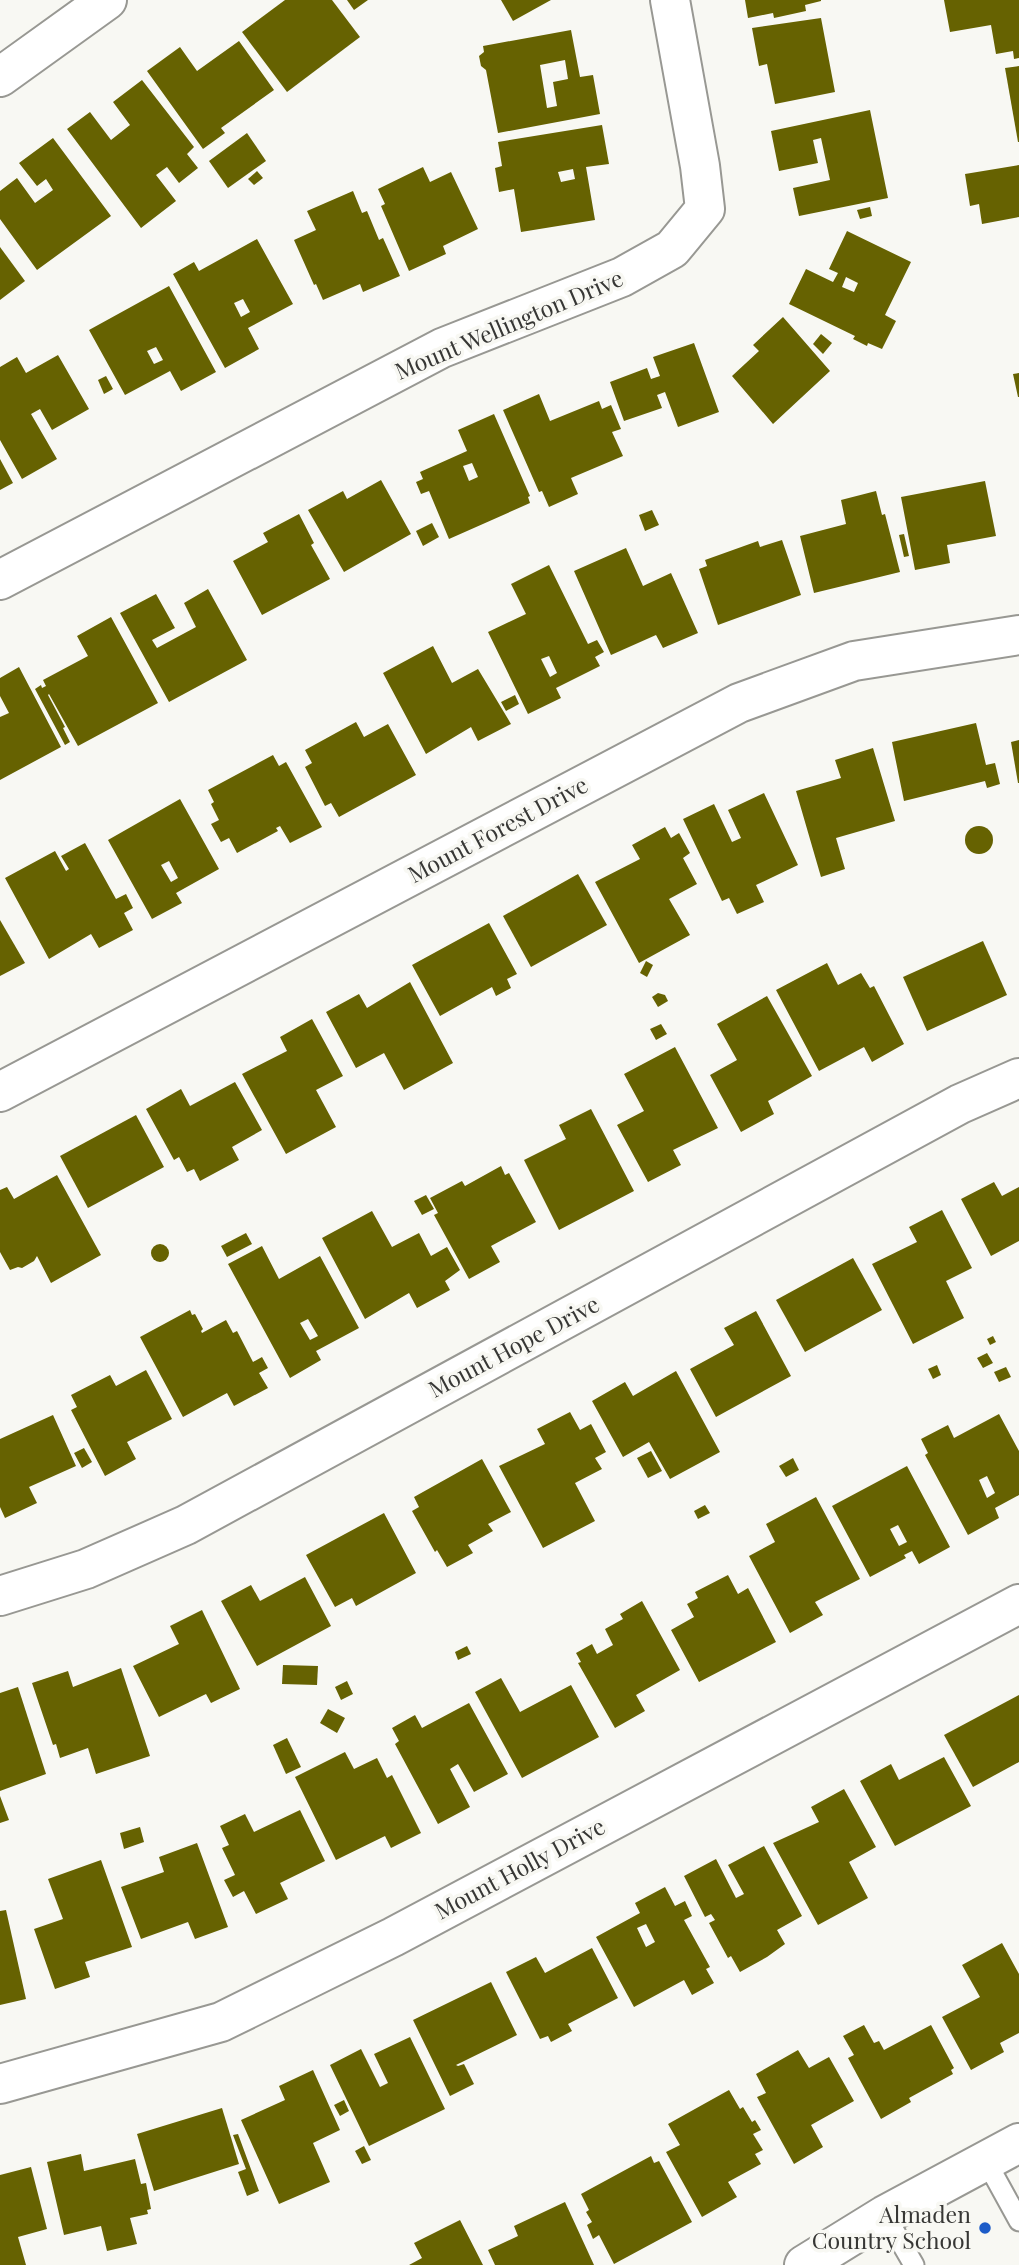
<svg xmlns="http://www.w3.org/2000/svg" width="1019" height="2265" viewBox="0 0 1019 2265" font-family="'Playfair Display',serif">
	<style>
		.building { fill: #666201; fill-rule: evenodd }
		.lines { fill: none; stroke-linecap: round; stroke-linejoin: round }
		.service-casing { stroke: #989893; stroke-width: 23 }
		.minor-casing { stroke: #989893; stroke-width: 42 }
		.service { stroke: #fff; stroke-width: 19 }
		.minor { stroke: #fff; stroke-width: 38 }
		.poi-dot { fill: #1d5cc8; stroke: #f8f8f3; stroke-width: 2.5 }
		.labels { text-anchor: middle; stroke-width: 7; stroke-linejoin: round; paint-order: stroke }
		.street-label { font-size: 23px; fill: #373735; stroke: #f8f8f3 }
		.poi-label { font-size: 23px; fill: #373735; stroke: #f8f8f3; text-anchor: end }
	</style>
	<rect width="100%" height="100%" fill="#f8f8f3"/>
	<g class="building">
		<path d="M 285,0 L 332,0 L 360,37 L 287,92 L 242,32 Z"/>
		<path d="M 347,0 L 368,0 L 354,10 Z"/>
		<path d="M 501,0 L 551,0 L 513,21 Z"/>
		<path d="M 745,0 L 821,0 L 821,1 L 805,5 L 806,11 L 774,18 L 773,13 L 748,18 Z"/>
		<path d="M 944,0 L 1019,0 L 1019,58 L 1014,59 L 1013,51 L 996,54 L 991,25 L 950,32 Z"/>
		<path d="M 821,18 L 835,92 L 775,104 L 767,64 L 759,66 L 752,28 Z"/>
		<path d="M 571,30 L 580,77 L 593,75 L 600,114 L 498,133 L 486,70 L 481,66 L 479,56 L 484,52 L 483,46 ZM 565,60 L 568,79 L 553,82 L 557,106 L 547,108 L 540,65 Z"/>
		<path d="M 239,41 L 274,90 L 221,128 L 225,133 L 203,149 L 147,71 L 180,47 L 197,71 Z"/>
		<path d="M 1019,66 L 1019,142 L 1018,142 L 1005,68 Z"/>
		<path d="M 142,80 L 194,147 L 187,154 L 198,168 L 179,183 L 167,167 L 156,175 L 176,201 L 141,228 L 67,129 L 90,112 L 111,140 L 130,125 L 113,102 Z"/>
		<path d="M 870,110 L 888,198 L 799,216 L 793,188 L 830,180 L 821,138 L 813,140 L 818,163 L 779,171 L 771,131 Z"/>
		<path d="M 602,125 L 609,164 L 586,167 L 595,220 L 521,232 L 514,189 L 499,192 L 495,168 L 502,166 L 498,142 ZM 573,169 L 575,179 L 561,182 L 558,172 Z"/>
		<path d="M 247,133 L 266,161 L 228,188 L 209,161 Z"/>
		<path d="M 53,138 L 111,216 L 37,270 L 0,219 L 0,191 L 17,178 L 35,203 L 53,190 L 46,179 L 37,186 L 19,163 Z"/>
		<path d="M 1019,165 L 1019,217 L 982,224 L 979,204 L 970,206 L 965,174 Z"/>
		<path d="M 423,167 L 430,182 L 451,172 L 478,229 L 443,246 L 446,254 L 409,271 L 381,206 L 385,204 L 378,189 Z"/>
		<path d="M 257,171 L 263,178 L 254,185 L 248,179 Z"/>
		<path d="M 353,191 L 362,213 L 367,211 L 379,240 L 383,238 L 400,276 L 363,292 L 360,284 L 323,300 L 316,284 L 314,285 L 294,240 L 316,230 L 307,211 Z"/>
		<path d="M 870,207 L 872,216 L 860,219 L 857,210 Z"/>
		<path d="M 847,231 L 911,262 L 885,315 L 896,321 L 882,349 L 868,343 L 867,346 L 853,339 L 855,336 L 789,304 L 806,269 L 833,282 L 838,273 L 829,269 ZM 846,277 L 858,283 L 854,292 L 842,287 Z"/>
		<path d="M 257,239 L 293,304 L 248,328 L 259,349 L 225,368 L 173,274 L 194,262 L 199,271 ZM 243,299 L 250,312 L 241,317 L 234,303 Z"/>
		<path d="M 0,247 L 25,281 L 0,300 Z"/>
		<path d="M 169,286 L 216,372 L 181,391 L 170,371 L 125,395 L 89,330 ZM 156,347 L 163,360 L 154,364 L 147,351 Z"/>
		<path d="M 783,317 L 830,371 L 773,424 L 732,376 L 759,351 L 753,345 Z"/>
		<path d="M 821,334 L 832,343 L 823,354 L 813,344 Z"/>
		<path d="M 694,343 L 719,412 L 678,427 L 665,392 L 657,395 L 662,408 L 624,421 L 610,382 L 647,368 L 651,379 L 660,376 L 653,357 Z"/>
		<path d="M 58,355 L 89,409 L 52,430 L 40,409 L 31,414 L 57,459 L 22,479 L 0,440 L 0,367 L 17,357 L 26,373 Z"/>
		<path d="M 1019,373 L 1019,397 L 1018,397 L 1013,374 Z"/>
		<path d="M 106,376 L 113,389 L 104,394 L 98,380 Z"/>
		<path d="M 539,394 L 550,421 L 599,401 L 602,409 L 611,405 L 621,429 L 612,432 L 623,456 L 571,478 L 578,494 L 549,507 L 542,491 L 539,492 L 503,410 Z"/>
		<path d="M 494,414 L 530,496 L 528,497 L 530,503 L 449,539 L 429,491 L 421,494 L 416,482 L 423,479 L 420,472 L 467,451 L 458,430 ZM 472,463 L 478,477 L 469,481 L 463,466 Z"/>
		<path d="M 0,459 L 13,483 L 0,490 Z"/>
		<path d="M 381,480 L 411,534 L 344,572 L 308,510 L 343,491 L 347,499 Z"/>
		<path d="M 985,481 L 996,536 L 947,545 L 950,563 L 915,570 L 901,497 Z"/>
		<path d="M 876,491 L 882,515 L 885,514 L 900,572 L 814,593 L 800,536 L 846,524 L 841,500 Z"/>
		<path d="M 652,510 L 659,525 L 645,531 L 639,515 Z"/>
		<path d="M 299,514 L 314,543 L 311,545 L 330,579 L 262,615 L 233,561 L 268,542 L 263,533 Z"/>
		<path d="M 432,523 L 439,537 L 423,546 L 416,531 Z"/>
		<path d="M 904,534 L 909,556 L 904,557 L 899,535 Z"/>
		<path d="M 782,540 L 801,595 L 718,625 L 699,569 L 707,566 L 705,560 L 758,541 L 760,547 Z"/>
		<path d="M 626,548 L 643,586 L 671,573 L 698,633 L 663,648 L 656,635 L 611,655 L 574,571 Z"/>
		<path d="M 549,565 L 588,644 L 597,640 L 604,652 L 595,657 L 600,666 L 556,688 L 561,698 L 528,714 L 488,632 L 526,614 L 511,584 ZM 549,656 L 557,673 L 550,677 L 541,659 Z"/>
		<path d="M 208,589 L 247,660 L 169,702 L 120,613 L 156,594 L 175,628 L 152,640 L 157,648 L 196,627 L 184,603 Z"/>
		<path d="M 111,617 L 158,703 L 78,746 L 49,694 L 48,695 L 65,727 L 63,728 L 70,742 L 65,745 L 35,689 L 41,685 L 42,688 L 46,686 L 43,680 L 88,656 L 77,636 Z"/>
		<path d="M 433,646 L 452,683 L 478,669 L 511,724 L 478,741 L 471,727 L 426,754 L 383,673 Z"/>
		<path d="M 19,667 L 61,747 L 0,780 L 0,717 L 9,713 L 0,696 L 0,678 Z"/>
		<path d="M 515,695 L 519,704 L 506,711 L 501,702 Z"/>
		<path d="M 356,722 L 364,737 L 388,724 L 416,775 L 339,817 L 331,803 L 325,806 L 305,767 L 312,763 L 305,750 Z"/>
		<path d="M 976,723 L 986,765 L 995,763 L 1000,784 L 987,788 L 985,781 L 904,801 L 892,742 Z"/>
		<path d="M 1019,740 L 1019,783 L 1018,783 L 1011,742 Z"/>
		<path d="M 873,748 L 895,821 L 836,838 L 845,869 L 821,877 L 796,791 L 841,778 L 835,760 Z"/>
		<path d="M 273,755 L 279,766 L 286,762 L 322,827 L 290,843 L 280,826 L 276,828 L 278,831 L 237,853 L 229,838 L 221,842 L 211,824 L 219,820 L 211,804 L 214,802 L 208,790 Z"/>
		<path d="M 764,793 L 798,865 L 756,885 L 764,902 L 737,914 L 729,898 L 722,901 L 683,819 L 714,804 L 732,842 L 741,838 L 728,810 Z"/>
		<path d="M 180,799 L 219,869 L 176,893 L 182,903 L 152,919 L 108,840 ZM 169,861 L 178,878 L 171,882 L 161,865 Z"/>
		<circle cx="979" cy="840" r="14"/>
		<path d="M 665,827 L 671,838 L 679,833 L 690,853 L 683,858 L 697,884 L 669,899 L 690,935 L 639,963 L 595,882 L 640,859 L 632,845 Z"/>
		<path d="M 85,843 L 116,899 L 126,894 L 133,908 L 124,913 L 133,930 L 99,948 L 91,934 L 49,959 L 5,878 L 55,851 L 66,871 L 69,869 L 61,856 Z"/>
		<path d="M 578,874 L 607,925 L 531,967 L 503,916 Z"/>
		<path d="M 0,920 L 25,963 L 0,976 Z"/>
		<path d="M 489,923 L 517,974 L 507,979 L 511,988 L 496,996 L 492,987 L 440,1016 L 412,965 Z"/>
		<path d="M 983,941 L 1007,995 L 927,1031 L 903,977 Z"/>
		<path d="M 646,961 L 653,965 L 647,977 L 640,973 Z"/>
		<path d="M 827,963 L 838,985 L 861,973 L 870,988 L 874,986 L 904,1044 L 872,1062 L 864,1047 L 819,1071 L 776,990 Z"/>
		<path d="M 410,982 L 453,1063 L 404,1090 L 384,1053 L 356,1068 L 326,1012 L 359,994 L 367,1008 Z"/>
		<path d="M 658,993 L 665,995 L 668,1001 L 658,1007 L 652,997 Z"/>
		<path d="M 767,996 L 812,1076 L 768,1101 L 774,1114 L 741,1132 L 710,1075 L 737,1060 L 717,1024 Z"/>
		<path d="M 312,1019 L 343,1076 L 316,1090 L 336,1127 L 286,1154 L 242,1074 L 287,1051 L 280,1037 Z"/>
		<path d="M 661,1024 L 667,1034 L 656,1040 L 650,1029 Z"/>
		<path d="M 675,1047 L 718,1128 L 673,1150 L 681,1165 L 648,1182 L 617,1125 L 644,1111 L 624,1074 Z"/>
		<path d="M 235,1082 L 262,1130 L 232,1147 L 239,1160 L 200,1181 L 194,1169 L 187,1172 L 179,1157 L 174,1160 L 146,1109 L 181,1089 L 190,1106 Z"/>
		<path d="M 591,1109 L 634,1191 L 559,1230 L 524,1160 L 566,1139 L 559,1125 Z"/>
		<path d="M 136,1115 L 164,1167 L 88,1208 L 60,1156 Z"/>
		<path d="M 501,1166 L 505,1175 L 509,1173 L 536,1222 L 491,1246 L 500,1262 L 469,1279 L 434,1215 L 438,1213 L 430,1198 L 462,1181 L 465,1186 Z"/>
		<path d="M 57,1175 L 101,1255 L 51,1283 L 37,1256 L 34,1261 L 22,1268 L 18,1267 L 10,1270 L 0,1252 L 0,1190 L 7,1187 L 14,1199 Z"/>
		<path d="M 994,1182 L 1002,1196 L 1019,1187 L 1019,1241 L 991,1256 L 961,1199 Z"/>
		<path d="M 426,1195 L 434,1209 L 422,1215 L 414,1201 Z"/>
		<path d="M 942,1210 L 972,1268 L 946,1281 L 964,1318 L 913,1344 L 872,1264 L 917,1242 L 909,1227 Z"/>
		<path d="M 372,1211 L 392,1247 L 419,1233 L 431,1256 L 447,1247 L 460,1270 L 445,1281 L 450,1290 L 417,1308 L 409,1293 L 365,1319 L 322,1238 Z"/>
		<path d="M 246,1233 L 252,1244 L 227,1257 L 221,1246 Z"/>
		<circle cx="160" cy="1253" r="9"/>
		<path d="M 262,1246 L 279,1279 L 320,1256 L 359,1328 L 316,1351 L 321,1360 L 290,1378 L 228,1264 ZM 308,1319 L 318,1336 L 310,1340 L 300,1323 Z"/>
		<path d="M 853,1258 L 882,1310 L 805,1352 L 776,1300 Z"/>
		<path d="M 190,1310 L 192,1315 L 195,1314 L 203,1329 L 201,1331 L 202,1333 L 226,1320 L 233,1333 L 237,1331 L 253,1362 L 262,1357 L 268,1368 L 259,1373 L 268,1388 L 234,1406 L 227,1393 L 183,1417 L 140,1337 Z"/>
		<path d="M 756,1311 L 791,1376 L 716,1417 L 690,1369 L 734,1345 L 724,1328 Z"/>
		<path d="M 993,1336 L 996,1342 L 990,1345 L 987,1339 Z"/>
		<path d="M 987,1353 L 993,1363 L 983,1368 L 977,1358 Z"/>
		<path d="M 937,1365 L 941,1375 L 933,1379 L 928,1369 Z"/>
		<path d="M 1006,1367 L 1011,1377 L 999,1382 L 994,1372 Z"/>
		<path d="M 146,1370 L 172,1419 L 127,1442 L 136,1459 L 105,1476 L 71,1410 L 77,1407 L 71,1395 L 110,1375 L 116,1386 Z"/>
		<path d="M 676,1371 L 720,1452 L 670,1479 L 649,1442 L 623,1457 L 592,1401 L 625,1382 L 633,1396 Z"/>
		<path d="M 570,1412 L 580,1430 L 591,1424 L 606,1452 L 595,1458 L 602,1469 L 575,1483 L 595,1521 L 543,1548 L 499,1466 L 545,1444 L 537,1429 Z"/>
		<path d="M 999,1414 L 1019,1451 L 1019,1495 L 995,1508 L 999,1518 L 968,1535 L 925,1455 L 928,1453 L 921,1439 L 948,1425 L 954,1438 ZM 987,1476 L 995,1493 L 987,1498 L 979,1480 Z"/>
		<path d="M 53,1415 L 76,1466 L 29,1487 L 37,1503 L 5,1518 L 0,1507 L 0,1439 Z"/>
		<path d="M 84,1448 L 92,1462 L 82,1468 L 74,1453 Z"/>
		<path d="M 651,1451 L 662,1471 L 648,1478 L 637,1458 Z"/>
		<path d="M 793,1458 L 799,1470 L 786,1477 L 779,1466 Z"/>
		<path d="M 482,1459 L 511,1512 L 488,1524 L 493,1531 L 468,1545 L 473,1553 L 447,1567 L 437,1550 L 435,1552 L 412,1511 L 419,1507 L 414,1497 Z"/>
		<path d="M 907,1466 L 950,1547 L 919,1564 L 912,1551 L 904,1555 L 906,1558 L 870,1577 L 832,1506 ZM 898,1525 L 907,1542 L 899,1546 L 890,1529 Z"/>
		<path d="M 816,1497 L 860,1579 L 815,1602 L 823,1615 L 790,1633 L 749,1556 L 775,1542 L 766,1524 Z"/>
		<path d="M 705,1505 L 710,1513 L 698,1519 L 694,1511 Z"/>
		<path d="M 384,1513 L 416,1573 L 356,1606 L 352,1598 L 335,1607 L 306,1555 Z"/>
		<path d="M 728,1575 L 738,1594 L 748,1588 L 776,1642 L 699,1682 L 671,1630 L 694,1617 L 687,1604 L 698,1598 L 695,1592 Z"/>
		<path d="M 305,1577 L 331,1626 L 257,1666 L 221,1601 L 251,1585 L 260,1601 Z"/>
		<path d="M 642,1601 L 680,1670 L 636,1695 L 645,1711 L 615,1728 L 578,1663 L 581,1662 L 576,1653 L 592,1644 L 597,1654 L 613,1645 L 605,1629 L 623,1619 L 620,1614 Z"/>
		<path d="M 202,1610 L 240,1689 L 211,1703 L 206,1694 L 159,1717 L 133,1666 L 179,1644 L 170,1626 Z"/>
		<path d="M 467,1646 L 471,1654 L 458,1660 L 455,1652 Z"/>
		<path d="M 283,1665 L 318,1666 L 317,1685 L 282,1684 Z"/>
		<path d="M 121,1668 L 150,1756 L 96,1774 L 88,1748 L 60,1758 L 56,1744 L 53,1745 L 32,1683 L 68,1671 L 73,1687 Z"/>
		<path d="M 501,1678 L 520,1712 L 571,1685 L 599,1737 L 522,1778 L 475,1692 Z"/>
		<path d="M 347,1681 L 353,1694 L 341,1700 L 335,1687 Z"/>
		<path d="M 18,1687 L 46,1774 L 0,1791 L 0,1693 Z"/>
		<path d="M 1019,1695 L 1019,1762 L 973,1787 L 944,1735 Z"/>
		<path d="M 469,1703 L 508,1774 L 474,1792 L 458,1764 L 450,1769 L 470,1807 L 438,1824 L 395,1744 L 399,1741 L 392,1728 L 415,1715 L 422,1728 Z"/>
		<path d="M 328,1709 L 345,1718 L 337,1733 L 320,1723 Z"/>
		<path d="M 287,1738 L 301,1767 L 286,1774 L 273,1745 Z"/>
		<path d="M 345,1752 L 354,1769 L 377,1758 L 387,1778 L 392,1775 L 421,1833 L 391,1848 L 385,1836 L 336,1860 L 295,1777 Z"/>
		<path d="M 944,1757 L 971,1806 L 895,1846 L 860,1781 L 891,1764 L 899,1780 Z"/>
		<path d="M 844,1789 L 876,1847 L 849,1862 L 868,1898 L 818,1925 L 773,1843 L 819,1822 L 811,1807 Z"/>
		<path d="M 0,1796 L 9,1820 L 0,1823 Z"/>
		<path d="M 300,1810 L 325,1861 L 280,1883 L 288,1899 L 256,1914 L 244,1891 L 233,1897 L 224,1880 L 235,1875 L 222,1848 L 229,1845 L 220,1826 L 245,1814 L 254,1832 Z"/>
		<path d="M 140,1827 L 144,1842 L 124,1849 L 120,1833 Z"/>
		<path d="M 197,1843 L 228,1927 L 195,1939 L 188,1922 L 141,1939 L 121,1887 L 164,1872 L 159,1857 Z"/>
		<path d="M 764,1846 L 802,1916 L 777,1930 L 785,1944 L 767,1957 L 740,1972 L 731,1956 L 728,1958 L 709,1923 L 715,1920 L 711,1914 L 705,1917 L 684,1876 L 716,1859 L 736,1898 L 744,1894 L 728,1865 Z"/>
		<path d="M 101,1860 L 132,1947 L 85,1962 L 90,1977 L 55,1989 L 34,1929 L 63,1919 L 48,1879 Z"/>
		<path d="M 665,1887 L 675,1906 L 685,1901 L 692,1916 L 684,1920 L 710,1967 L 706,1969 L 714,1983 L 692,1995 L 684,1980 L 634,2007 L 596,1937 L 640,1913 L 635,1903 ZM 646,1924 L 655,1942 L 646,1947 L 637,1928 Z"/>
		<path d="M 6,1910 L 26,1999 L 0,2005 L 0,1911 Z"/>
		<path d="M 1002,1943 L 1019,1974 L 1019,2033 L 1000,2043 L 1004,2052 L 971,2070 L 942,2017 L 980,1997 L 962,1965 Z"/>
		<path d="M 592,1948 L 618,1998 L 568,2024 L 572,2031 L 551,2042 L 548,2036 L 540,2039 L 506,1972 L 536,1957 L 545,1973 Z"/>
		<path d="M 491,1982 L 517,2035 L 456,2065 L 458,2066 L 464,2064 L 474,2084 L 450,2096 L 413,2020 Z"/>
		<path d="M 864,2025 L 874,2043 L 879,2041 L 884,2050 L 931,2025 L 954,2068 L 951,2070 L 953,2074 L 909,2098 L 911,2102 L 881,2119 L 848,2058 L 854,2055 L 843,2036 Z"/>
		<path d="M 410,2037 L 445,2109 L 369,2146 L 330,2065 L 361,2049 L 380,2087 L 388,2083 L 374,2054 Z"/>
		<path d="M 798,2050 L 809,2068 L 829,2057 L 854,2101 L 811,2125 L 823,2147 L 794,2164 L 757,2097 L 766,2093 L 756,2074 Z"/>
		<path d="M 313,2070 L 340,2130 L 313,2143 L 330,2182 L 279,2204 L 241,2120 L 285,2100 L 279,2086 Z"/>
		<path d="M 729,2090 L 740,2109 L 743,2107 L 752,2122 L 755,2120 L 761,2130 L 753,2134 L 763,2150 L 755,2154 L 761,2164 L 728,2182 L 737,2197 L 702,2217 L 666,2152 L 680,2145 L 668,2124 Z"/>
		<path d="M 344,2100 L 349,2111 L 340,2116 L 334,2105 Z"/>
		<path d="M 222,2108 L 239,2164 L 154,2191 L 137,2134 Z"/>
		<path d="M 238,2134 L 259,2191 L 247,2196 L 238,2172 L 246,2169 L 233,2135 Z"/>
		<path d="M 364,2146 L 371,2160 L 362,2164 L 355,2151 Z"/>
		<path d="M 81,2154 L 84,2171 L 135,2159 L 141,2184 L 146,2183 L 151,2209 L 147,2210 L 148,2214 L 130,2218 L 137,2244 L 107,2251 L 101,2226 L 64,2235 L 47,2162 Z"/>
		<path d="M 651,2156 L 654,2163 L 659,2161 L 692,2222 L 614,2264 L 599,2235 L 593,2239 L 587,2225 L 592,2222 L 586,2212 L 589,2210 L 581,2194 Z"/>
		<path d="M 31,2167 L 47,2229 L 18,2237 L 26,2265 L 0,2265 L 0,2175 Z"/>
		<path d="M 565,2202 L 594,2265 L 495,2265 L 488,2250 L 518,2236 L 514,2226 Z"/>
		<path d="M 460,2220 L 483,2265 L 409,2265 L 422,2258 L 414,2243 Z"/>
	</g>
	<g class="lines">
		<g class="service-casing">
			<g id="service">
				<path d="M 986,2161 L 1019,2221"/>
				<path d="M 885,2215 L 914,2265"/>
			</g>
		</g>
		<g class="minor-casing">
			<g id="minor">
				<path d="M 0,77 L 107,0"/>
				<path d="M 0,580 L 442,348 L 622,277 L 672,249 L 705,209 L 700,166 L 670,0"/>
				<path d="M 0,1092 L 739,703 L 854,661 L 1019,635"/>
				<path d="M 0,1596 L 86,1569 L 186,1525 L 960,1104 L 1019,1078"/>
				<path d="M 0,2084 L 221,2022 L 393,1937 L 1019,1604"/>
				<path d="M 804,2265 L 885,2215 L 1019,2143"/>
			</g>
		</g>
		<use href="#service" class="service"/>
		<use href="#minor" class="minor"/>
	</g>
	<circle class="poi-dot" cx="985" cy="2228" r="7"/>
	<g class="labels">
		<g class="street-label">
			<text transform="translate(509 325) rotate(-23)" y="8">Mount Wellington Drive</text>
			<text transform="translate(498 830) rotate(-28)" y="8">Mount Forest Drive</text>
			<text transform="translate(514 1347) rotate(-28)" y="8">Mount Hope Drive</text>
			<text transform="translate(520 1869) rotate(-28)" y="8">Mount Holly Drive</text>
		</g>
		<g class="poi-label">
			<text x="971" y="2223">Almaden<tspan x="971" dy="26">Country School</tspan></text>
		</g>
	</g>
</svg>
